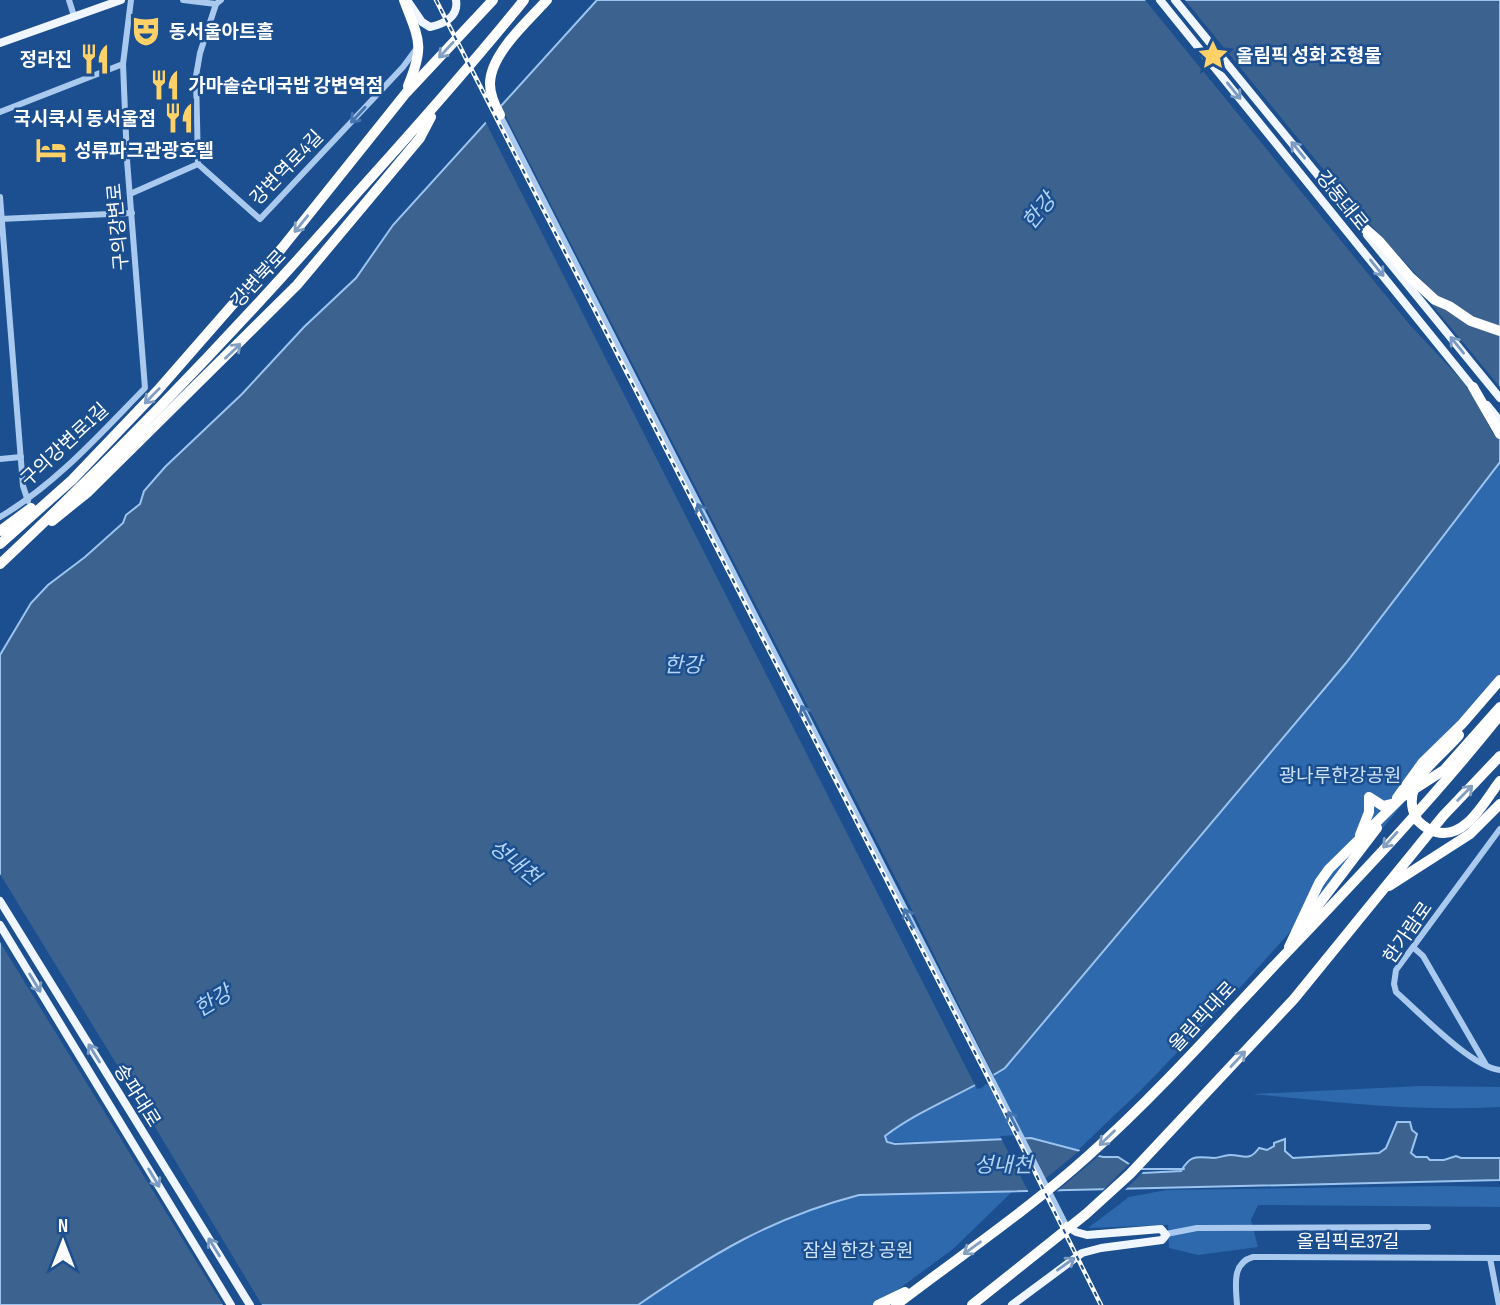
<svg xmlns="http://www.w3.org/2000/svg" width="1500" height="1305" viewBox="0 0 1500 1305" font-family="'Sofia Sans Condensed','Noto Sans KR',sans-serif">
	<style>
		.green { fill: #2e69ad }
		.water { fill: #3c6290; stroke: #9cc4f0; stroke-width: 2 }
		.pier { fill: #1b4f8f }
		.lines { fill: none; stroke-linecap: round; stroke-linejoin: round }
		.stream { stroke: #9cc4f0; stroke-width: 2 }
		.minor { stroke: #a9c9ee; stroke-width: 6 }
		.major { stroke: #f0f6ff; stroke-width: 8 }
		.highway { stroke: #fff; stroke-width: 10 }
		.rail-casing { stroke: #fff; stroke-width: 4.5 }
		.rail { stroke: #1b4f8f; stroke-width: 2; stroke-dasharray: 5; stroke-linecap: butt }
		.oneway { stroke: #829ec1 }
		.oneway2 { stroke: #7b9ac1 }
		.oneway3 { stroke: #4674ac }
		.labels { text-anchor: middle; stroke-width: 5; stroke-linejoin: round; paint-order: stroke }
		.poi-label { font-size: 19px; font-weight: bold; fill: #fff; stroke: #1b4f8f; text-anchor: start }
		.street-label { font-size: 19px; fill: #fff; stroke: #1b4f8f }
		.park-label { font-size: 19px; fill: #cfe3fa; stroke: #1b4f8f }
		.water-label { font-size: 21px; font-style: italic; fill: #b5d3f5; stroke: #1b4f8f }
	</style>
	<rect width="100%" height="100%" fill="#1b4f8f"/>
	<g class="green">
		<path d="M 1500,462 L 1500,683 L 1388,822 L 1246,981 L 1140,1091 L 1078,1150 L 1040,1140 L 887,1142 L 885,1136 C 922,1108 965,1091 1005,1068 L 1346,663 Z"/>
		<path d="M 1421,1086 L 1500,1087 L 1500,1107 C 1417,1112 1334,1102 1252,1094 Z"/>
		<path d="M 1444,1186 L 1500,1187 L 1500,1207 L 1258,1205 L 1251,1220 L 1258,1247 L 1198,1255 L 1169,1248 L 1168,1225 L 1088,1228 L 1129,1197 L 1166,1190 Z"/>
		<path d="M 1014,1190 L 953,1249 L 877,1305 L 638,1305 L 700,1262 L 745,1237 L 832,1202 L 859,1195 Z"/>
	</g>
	<path class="water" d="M 597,0 L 1500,0 L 1500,462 L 1346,663 L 1005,1068 C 966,1093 922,1108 885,1136 L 887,1142 L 895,1144 L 1031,1138 L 1103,1157 L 1118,1157 L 1143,1173 L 1181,1171 C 1191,1154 1196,1157 1214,1158 C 1219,1158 1224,1155 1230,1155 C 1244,1155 1249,1162 1259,1148 L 1267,1150 L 1274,1146 L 1274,1143 L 1285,1139 L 1285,1151 L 1293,1158 L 1379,1153 L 1386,1148 L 1397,1122 L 1410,1122 L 1412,1130 L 1417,1134 L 1411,1153 L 1416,1157 L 1427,1157 L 1430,1160 L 1444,1160 L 1456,1156 L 1461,1158 L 1500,1158 L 1500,1180 L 859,1195 C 771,1218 712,1254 638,1305 L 0,1305 L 0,655 L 31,603 L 48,585 L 85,557 L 123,523 L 126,515 L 140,504 L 144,491 L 165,467 L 242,394 L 304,327 L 356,278 L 393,225 Z"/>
	<g class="pier">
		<path d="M 1145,0 L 1185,0 L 1355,208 L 1424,283 L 1423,294 L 1500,387 L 1500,433 L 1493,434 L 1470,389 L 1409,324 Z"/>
		<path d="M 499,103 L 910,906 L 995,1078 L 981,1088 L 977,1089 L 484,119 Z"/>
		<path d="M 0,874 L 152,1122 L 262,1305 L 223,1305 L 0,942 Z"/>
		<path d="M 1023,1135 L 1045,1179 L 1083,1148 L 1102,1153 L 1055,1193 L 1029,1193 L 1000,1136 Z"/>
		<path d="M 1132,1161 L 1146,1169 L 1124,1191 L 1101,1192 Z"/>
	</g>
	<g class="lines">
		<path class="stream" d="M 1141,1169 L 1184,1169"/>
		<g class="minor">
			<path d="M 69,0 L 74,16"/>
			<path d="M 183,0 L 216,4"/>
			<path d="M 221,0 L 216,4 L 200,53 L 196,76 L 198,164 L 260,219 L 403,67 L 417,48"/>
			<path d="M 0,112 L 123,64"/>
			<path d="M 500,115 L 1066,1225"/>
			<path d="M 130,194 L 198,164"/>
			<path d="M 0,197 L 23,486 L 28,501"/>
			<path d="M 0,219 L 132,213"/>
			<path d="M 0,459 L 21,457"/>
			<path d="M 0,517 C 56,484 100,434 145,388 L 127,160 L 123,64 L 131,0"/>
			<path d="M 1500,829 L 1396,970 L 1394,984 L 1396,992 C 1420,1013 1471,1067 1500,1070"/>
			<path d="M 1414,948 L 1423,956 L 1486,1065"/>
			<path d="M 1166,1234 L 1197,1228 L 1428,1227"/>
			<path d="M 1490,1258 L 1499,1305"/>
			<path d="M 1237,1305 C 1236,1287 1231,1263 1253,1257 L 1500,1258"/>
		</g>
		<g class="major">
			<path d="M 407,0 L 422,22 L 430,27 C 444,24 459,17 456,0"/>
			<path d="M 1160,0 L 1475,390"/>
			<path d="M 1175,0 L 1356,222"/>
			<path d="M 0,43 L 121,0"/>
			<path d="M 1367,235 L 1500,398"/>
			<path d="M 1487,405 L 1500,421"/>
			<path d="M 0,901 L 250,1305"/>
			<path d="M 0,925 L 231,1305"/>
			<path d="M 1012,1305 L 1082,1253 L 1101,1248 L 1162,1240 L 1166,1235 L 1161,1229 L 1087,1235 L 1076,1232 L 1067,1226"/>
		</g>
		<g class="highway">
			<path d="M 404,0 C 419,40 425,45 408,86"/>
			<path d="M 500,115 C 495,106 490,95 490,84 C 490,54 528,21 547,0"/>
			<path d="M 1353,218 L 1379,241 L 1410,277 L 1435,300 L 1449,306 L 1471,321 L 1500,331"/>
			<path d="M 1473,387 L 1500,434"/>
			<path d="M 52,521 L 88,492 L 297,285 L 420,138 L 431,117"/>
			<path d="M 0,531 L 31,508"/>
			<path d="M 0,544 L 72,480 L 158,390 L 282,248 L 406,93 L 493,0"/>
			<path d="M 0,564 C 125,447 244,322 357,193 C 414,130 471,66 524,0"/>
			<path d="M 1459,735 C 1445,752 1421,769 1414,789 C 1410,800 1412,812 1418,821 C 1423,826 1429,830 1436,832 C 1466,840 1485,800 1500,781"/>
			<path d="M 1397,798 L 1423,762 L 1462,724 L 1500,680"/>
			<path d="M 1360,835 L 1369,812 L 1369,797 L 1383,806 L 1395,803"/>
			<path d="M 1389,886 L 1470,834 L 1500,804"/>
			<path d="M 1308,927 L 1319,904 L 1377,828"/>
			<path d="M 1289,947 L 1319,883 L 1329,869 L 1402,797 L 1444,770 L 1500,707"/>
			<path d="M 878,1305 L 905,1292"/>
			<path d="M 896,1305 C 960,1256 1028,1210 1088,1156 C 1154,1097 1213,1031 1273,967 C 1351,885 1430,803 1500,715"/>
			<path d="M 972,1305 L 1086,1214 L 1130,1174 L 1294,999 L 1443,816 L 1500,756"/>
		</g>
		<g class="rail-casing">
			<path id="rail" d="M 436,0 L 988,1078 L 1101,1305"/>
		</g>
		<use href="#rail" class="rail"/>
	</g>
	<defs><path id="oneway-shaft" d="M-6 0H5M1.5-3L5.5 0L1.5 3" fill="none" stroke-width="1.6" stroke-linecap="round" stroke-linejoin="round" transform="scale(1.75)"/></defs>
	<g class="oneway">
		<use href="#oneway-shaft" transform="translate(446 50) rotate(133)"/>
		<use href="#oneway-shaft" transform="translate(301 224) rotate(129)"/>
		<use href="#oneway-shaft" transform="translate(233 351) rotate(-44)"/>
		<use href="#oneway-shaft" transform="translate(152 396) rotate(134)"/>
		<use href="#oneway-shaft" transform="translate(1465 793) rotate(-45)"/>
		<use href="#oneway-shaft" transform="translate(1390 840) rotate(132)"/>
		<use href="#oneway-shaft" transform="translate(1238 1059) rotate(-47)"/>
		<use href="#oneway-shaft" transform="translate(1107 1138) rotate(136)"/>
		<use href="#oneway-shaft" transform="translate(972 1248) rotate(144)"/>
	</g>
	<g class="oneway2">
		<use href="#oneway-shaft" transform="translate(1234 91) rotate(51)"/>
		<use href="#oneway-shaft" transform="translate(1298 150) rotate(-129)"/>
		<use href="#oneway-shaft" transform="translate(1377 268) rotate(51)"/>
		<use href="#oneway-shaft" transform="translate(1457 345) rotate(-129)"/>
		<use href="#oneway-shaft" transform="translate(35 983) rotate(59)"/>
		<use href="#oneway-shaft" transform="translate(94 1053) rotate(-122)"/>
		<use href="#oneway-shaft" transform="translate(154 1178) rotate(59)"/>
		<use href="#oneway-shaft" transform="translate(214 1247) rotate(-122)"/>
		<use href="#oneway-shaft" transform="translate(1066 1264) rotate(-36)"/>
	</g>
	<g class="oneway3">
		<use href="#oneway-shaft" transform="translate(358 115) rotate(133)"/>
		<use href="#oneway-shaft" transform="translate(702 513) rotate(-117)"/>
		<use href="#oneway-shaft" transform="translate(806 715) rotate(-117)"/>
		<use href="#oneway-shaft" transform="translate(909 918) rotate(-117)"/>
		<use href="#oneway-shaft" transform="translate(1013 1121) rotate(-117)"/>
	</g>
	<defs>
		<g id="theatre-bare" transform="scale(2.415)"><path d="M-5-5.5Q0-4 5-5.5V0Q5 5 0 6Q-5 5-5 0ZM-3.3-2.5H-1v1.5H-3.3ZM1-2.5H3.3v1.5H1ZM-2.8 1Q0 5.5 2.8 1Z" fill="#ffd166" stroke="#1b4f8f" stroke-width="2.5" paint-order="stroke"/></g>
		<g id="sight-bare" transform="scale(2.415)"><path d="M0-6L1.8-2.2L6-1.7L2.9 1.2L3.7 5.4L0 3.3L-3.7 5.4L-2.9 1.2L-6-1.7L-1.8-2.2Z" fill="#ffd166" stroke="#1b4f8f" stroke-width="2.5" paint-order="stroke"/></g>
		<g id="restaurant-bare" transform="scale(2.415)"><path d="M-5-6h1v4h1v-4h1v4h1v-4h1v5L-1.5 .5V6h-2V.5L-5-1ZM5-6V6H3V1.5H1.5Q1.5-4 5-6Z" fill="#ffd166" stroke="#1b4f8f" stroke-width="2.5" paint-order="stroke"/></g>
		<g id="hotel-bare" transform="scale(2.415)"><path d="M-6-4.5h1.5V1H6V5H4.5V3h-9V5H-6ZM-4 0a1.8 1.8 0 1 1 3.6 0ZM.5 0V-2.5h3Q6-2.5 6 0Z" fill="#ffd166" stroke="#1b4f8f" stroke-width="2.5" paint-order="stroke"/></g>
	</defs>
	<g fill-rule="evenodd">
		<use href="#theatre-bare" x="146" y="31"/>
		<use href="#sight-bare" x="1213" y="55"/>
		<use href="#restaurant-bare" x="95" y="59"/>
		<use href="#restaurant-bare" x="165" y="85"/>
		<use href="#restaurant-bare" x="179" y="118"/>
		<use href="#hotel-bare" x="51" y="150"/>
	</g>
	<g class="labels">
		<g class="poi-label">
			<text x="169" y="38">동서울아트홀</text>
			<text x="1236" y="62">올림픽 성화 조형물</text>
			<text x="72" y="66" text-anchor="end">정라진</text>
			<text x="188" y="92">가마솥순대국밥 강변역점</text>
			<text x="156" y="125" text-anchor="end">국시쿡시 동서울점</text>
			<text x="74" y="157">성류파크관광호텔</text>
		</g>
		<g class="street-label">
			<text transform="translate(286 167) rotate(-46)" y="7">강변역로4길</text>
			<text transform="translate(1343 200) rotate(51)" y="7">강동대로</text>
			<text transform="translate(117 227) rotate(-95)" y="7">구의강변로</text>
			<text transform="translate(258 278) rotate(-47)" y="7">강변북로</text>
			<text transform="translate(64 444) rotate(-43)" y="7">구의강변로1길</text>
			<text transform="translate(1407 932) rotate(-55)" y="7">한가람로</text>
			<text transform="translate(1202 1016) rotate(-47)" y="7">올림픽대로</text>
			<text transform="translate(138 1095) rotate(58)" y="7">송파대로</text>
			<text x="1348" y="1248">올림픽로37길</text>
		</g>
		<g class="park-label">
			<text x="1340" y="782">광나루한강공원</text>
			<text x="858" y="1257">잠실 한강 공원</text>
		</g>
		<g class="water-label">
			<text transform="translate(1039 211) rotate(-51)" y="7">한강</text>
			<text x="683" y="672">한강</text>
			<text transform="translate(515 862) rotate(39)" y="7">성내천</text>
			<text transform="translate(213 1001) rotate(-32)" y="7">한강</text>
			<text x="1003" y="1172">성내천</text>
		</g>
	</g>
	<g transform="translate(63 1242)" stroke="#1b4f8f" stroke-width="5" paint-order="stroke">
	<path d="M0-5L12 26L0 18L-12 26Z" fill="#ffffff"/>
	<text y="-10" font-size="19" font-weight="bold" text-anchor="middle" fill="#ffffff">N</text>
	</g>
</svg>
